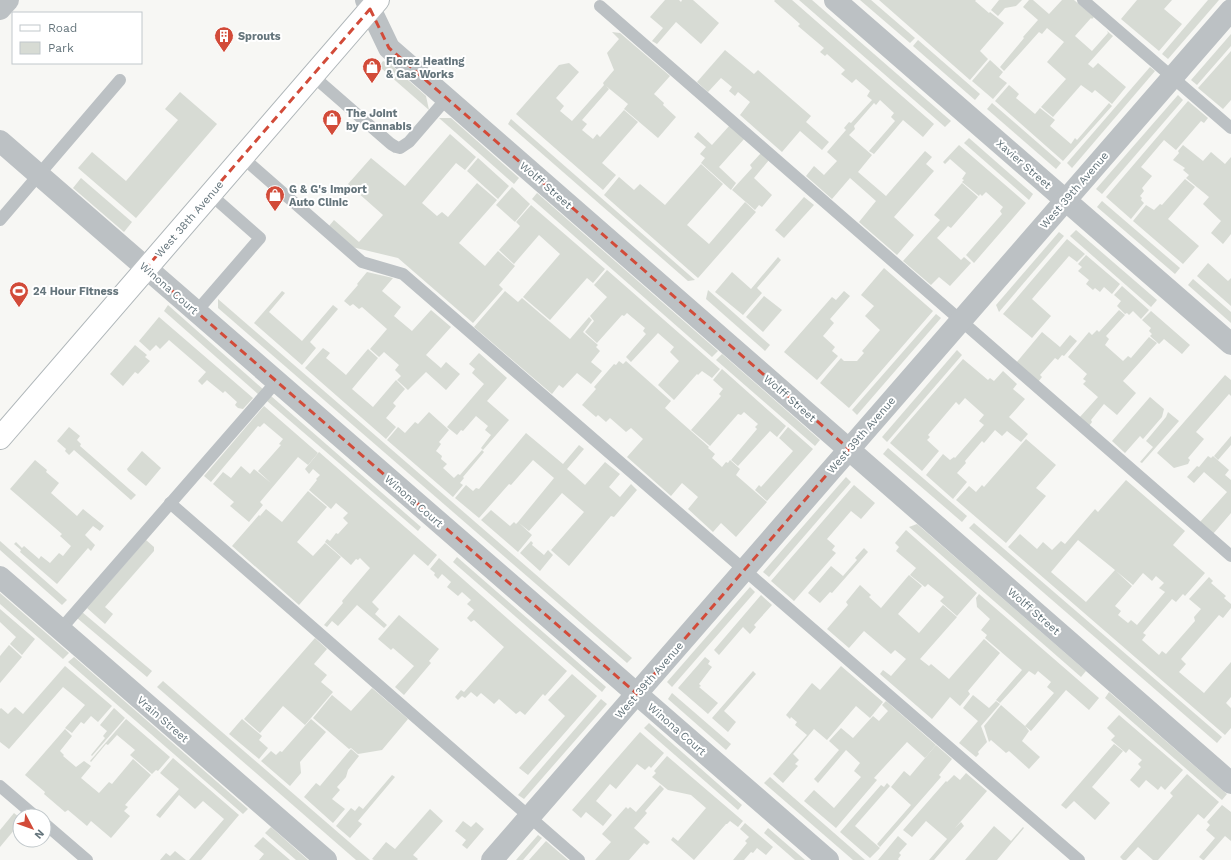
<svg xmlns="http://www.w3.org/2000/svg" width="1231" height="860" viewBox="0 0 1231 860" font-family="'Work Sans',sans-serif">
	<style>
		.green { fill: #d7dbd4; fill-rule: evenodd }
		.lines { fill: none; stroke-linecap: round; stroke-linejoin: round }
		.secondary-casing { stroke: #afb6b9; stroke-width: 24 }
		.service { stroke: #bcc1c4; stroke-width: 12 }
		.minor { stroke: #bcc1c4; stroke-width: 22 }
		.secondary { stroke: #fff; stroke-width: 22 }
		.marked { fill: none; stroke: #d24b39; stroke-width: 3; stroke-dasharray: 8 5; stroke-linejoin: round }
		.labels { text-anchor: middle; stroke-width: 4; stroke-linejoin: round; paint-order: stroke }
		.poi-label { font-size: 11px; font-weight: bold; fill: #65757c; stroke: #fff; text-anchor: start }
		.street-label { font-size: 11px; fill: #65757c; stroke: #fff }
	</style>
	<rect width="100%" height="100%" fill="#f7f7f4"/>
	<g class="green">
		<path d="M 665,0 L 679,0 L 681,2 L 682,0 L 693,0 L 719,23 L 701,44 L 676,22 L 657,44 L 652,41 L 663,28 L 650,17 Z"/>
		<path d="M 775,0 L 792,0 L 934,124 L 923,137 L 903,120 L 874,154 L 869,151 L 895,121 L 891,117 L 894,113 L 880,100 L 876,105 L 874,103 L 854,126 L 855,129 L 849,135 L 872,155 L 858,172 L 886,196 L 925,151 L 932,157 L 926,164 L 934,171 L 894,217 L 914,235 L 897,255 L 859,222 L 876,201 L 850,178 L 832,199 L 806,176 L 814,166 L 824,175 L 837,161 L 827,152 L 846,130 L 844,128 L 849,122 L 851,123 L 872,100 L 867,96 L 870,91 L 856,79 L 852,83 L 841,74 L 845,70 L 827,54 L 825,56 L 820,52 L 824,48 L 798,26 L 800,24 L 774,1 Z"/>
		<path d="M 799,0 L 812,0 L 951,121 L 945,127 Z"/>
		<path d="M 860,0 L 871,0 L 915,38 L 910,43 Z"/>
		<path d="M 879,0 L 976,0 L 975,1 L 989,13 L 990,12 L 1004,23 L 980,51 L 988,59 L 970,80 Z"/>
		<path d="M 999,0 L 1022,0 L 1016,6 L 1005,8 L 998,16 L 991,10 Z"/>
		<path d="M 1029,0 L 1033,0 L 1049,14 L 1062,0 L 1074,0 L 1094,17 L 1092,19 L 1091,18 L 1075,36 L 1092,51 L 1108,33 L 1107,31 L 1113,36 L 1088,64 L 1093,68 L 1098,63 L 1126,87 L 1112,104 L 1095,90 L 1092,93 L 1081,85 L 1053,117 L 1041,107 L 1066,79 L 1047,62 L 1064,42 L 1047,28 L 1042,34 L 1039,32 L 1004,71 L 1000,67 L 1024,38 L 1023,37 L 1038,20 L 1023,7 Z"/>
		<path d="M 1137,0 L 1172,0 L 1164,9 L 1182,24 L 1159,51 L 1121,19 Z"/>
		<path d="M 1208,0 L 1219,0 L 1168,59 L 1162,54 Z"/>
		<path d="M 612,32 L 620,33 L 670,76 L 654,94 L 664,103 L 663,105 L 676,117 L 658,138 L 624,109 L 628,104 L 606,86 L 609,89 L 582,120 L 587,124 L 582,130 L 593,139 L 597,134 L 600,137 L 624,110 L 638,122 L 602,163 L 616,175 L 603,190 L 516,114 L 559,65 L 569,63 L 579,72 L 556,98 L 564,106 L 560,111 L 572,121 L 604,85 L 603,83 L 614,70 L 607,53 L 619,39 Z"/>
		<path d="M 1231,34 L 1231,46 L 1197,85 L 1191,80 Z"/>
		<path d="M 918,40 L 980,94 L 975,100 L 913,46 Z"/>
		<path d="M 725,50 L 754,74 L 758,70 L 811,116 L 806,122 L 829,142 L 822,150 L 800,131 L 782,152 L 740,115 L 750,102 L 738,92 L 735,96 L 729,91 L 732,87 L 721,78 L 708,92 L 697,82 Z"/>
		<path d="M 1231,51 L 1231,100 L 1223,109 L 1198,88 Z"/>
		<path d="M 990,60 L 1003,72 L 999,77 L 1007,83 L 993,99 L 972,81 Z"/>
		<path d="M 383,61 L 390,64 L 426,96 L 429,110 L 381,68 L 381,64 Z"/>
		<path d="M 1150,67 L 1155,71 L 1072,168 L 1067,163 Z"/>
		<path d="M 1009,85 L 1019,94 L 1016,98 L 1035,114 L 1040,108 L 1055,120 L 1050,126 L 1071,144 L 1075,138 L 1077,140 L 1109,103 L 1112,106 L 1063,161 L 995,101 Z"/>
		<path d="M 180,92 L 217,124 L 136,218 L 78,168 L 92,152 L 126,181 L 178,120 L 165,109 Z"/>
		<path d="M 1178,95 L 1183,100 L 1102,194 L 1096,189 Z"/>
		<path d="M 1188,101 L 1208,118 L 1204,123 L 1201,121 L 1176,150 L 1164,140 L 1141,167 L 1152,176 L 1142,188 L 1144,191 L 1140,196 L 1142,198 L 1141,200 L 1144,203 L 1131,219 L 1106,197 Z"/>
		<path d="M 992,103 L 1061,163 L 1056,169 L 987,109 Z"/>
		<path d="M 439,118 L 451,118 L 519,178 L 514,184 Z"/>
		<path d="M 511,119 L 695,280 L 688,281 L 508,124 Z"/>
		<path d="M 730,125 L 745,138 L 719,167 L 736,183 L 731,190 L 701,163 L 705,158 L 700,154 L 706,147 L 694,137 L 698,132 L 712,145 Z"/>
		<path d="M 450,134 L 476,157 L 465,170 L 456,163 L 422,203 L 437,216 L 442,212 L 448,217 L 477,183 L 497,200 L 459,243 L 485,266 L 498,251 L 515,266 L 499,285 L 503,289 L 473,323 L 398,258 L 352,247 L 329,226 L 334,220 L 359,242 L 383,215 L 348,184 L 371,158 L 405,186 Z"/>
		<path d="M 969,138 L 1033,194 L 1029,200 L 964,143 Z"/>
		<path d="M 959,145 L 1026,203 L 974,263 L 966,255 L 1002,214 L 1000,211 L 1003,207 L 986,192 L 982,196 L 980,194 L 979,196 L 962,182 L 964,180 L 962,179 L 966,173 L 950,159 L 945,164 L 943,162 Z"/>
		<path d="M 1183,145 L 1203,161 L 1211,152 L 1225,164 L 1231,157 L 1231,234 L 1223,244 L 1211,233 L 1221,221 L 1203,204 L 1209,197 L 1186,178 L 1189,175 L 1183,170 L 1185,168 L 1173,160 L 1179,153 L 1178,151 Z"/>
		<path d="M 761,153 L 769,160 L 754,178 L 772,195 L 762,207 L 759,205 L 755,210 L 732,190 L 752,168 L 750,165 Z"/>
		<path d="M 478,158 L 509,186 L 498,199 L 467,171 Z"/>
		<path d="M 701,164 L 723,184 L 687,225 L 709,244 L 745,202 L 756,212 L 698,278 L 604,195 L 619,177 L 634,190 L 640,184 L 665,205 Z"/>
		<path d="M 81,178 L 132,222 L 124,232 L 73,188 Z"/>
		<path d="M 1185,179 L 1195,187 L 1168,219 L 1199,246 L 1183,264 L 1133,221 L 1146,205 L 1154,210 L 1160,204 L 1162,205 Z"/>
		<path d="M 962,183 L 978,197 L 951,228 L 948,226 L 937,238 L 961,260 L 964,257 L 971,263 L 950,286 L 939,277 L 931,285 L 903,261 L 940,220 L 934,215 Z"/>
		<path d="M 512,187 L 530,204 L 515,222 L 496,205 Z"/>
		<path d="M 537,193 L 718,351 L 712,357 L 532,199 Z"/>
		<path d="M 804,197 L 814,205 L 784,238 L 775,230 Z"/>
		<path d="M 1102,201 L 1180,268 L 1175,274 L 1097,207 Z"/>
		<path d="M 531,205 L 605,269 L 593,283 L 587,278 L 550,320 L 523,297 L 560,254 L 539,235 L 514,264 L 499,250 L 520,226 L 516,222 Z"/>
		<path d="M 1076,230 L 1157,300 L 1151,307 L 1070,236 Z"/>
		<path d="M 1059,232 L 1064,236 L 999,312 L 996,305 Z"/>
		<path d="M 1067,239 L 1085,254 L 1077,262 L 1069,256 L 1032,299 L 1051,316 L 1032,338 L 1003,314 Z"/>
		<path d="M 1086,255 L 1120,284 L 1112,294 L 1104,287 L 1100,292 L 1095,288 L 1093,290 L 1086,284 L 1089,280 L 1078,271 L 1082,267 L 1078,264 Z"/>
		<path d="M 778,257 L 781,260 L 757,288 L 762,293 L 743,315 L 715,292 L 732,272 L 751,289 Z"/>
		<path d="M 1208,263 L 1228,281 L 1231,278 L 1231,306 L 1197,276 Z"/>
		<path d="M 884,268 L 933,311 L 849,408 L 820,383 L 841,358 L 844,361 L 857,361 L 864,353 L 862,351 L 880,330 L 865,316 L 874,306 L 861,295 Z"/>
		<path d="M 607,270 L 720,369 L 712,378 L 702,371 L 698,375 L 697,374 L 674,400 L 658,385 L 679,361 L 670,352 L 674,347 L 658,333 L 631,362 L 626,357 L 646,334 L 643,331 L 645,328 L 627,313 L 624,316 L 622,315 L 597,343 L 585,332 L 594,321 L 590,316 L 607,297 L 594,285 Z"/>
		<path d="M 367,272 L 393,278 L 382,291 L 401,307 L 394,316 L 412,331 L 431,310 L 451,327 L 426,355 L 441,368 L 446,362 L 460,374 L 446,390 L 426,372 L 408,390 L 397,380 L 401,376 L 395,370 L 399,365 L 384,352 L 379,357 L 370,349 L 387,329 L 362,307 L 359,309 L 353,304 L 350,306 L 344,301 L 358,285 L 357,284 Z"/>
		<path d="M 1193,279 L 1231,312 L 1231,323 L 1188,285 Z"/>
		<path d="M 1122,286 L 1149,310 L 1141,319 L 1133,311 L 1129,315 L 1127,313 L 1125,314 L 1117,306 L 1121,301 L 1114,295 Z"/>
		<path d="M 708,290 L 770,345 L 765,351 L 706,299 Z"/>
		<path d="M 282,291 L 285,293 L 269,312 L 302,341 L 333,305 L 338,309 L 310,342 L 316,348 L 302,365 L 254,323 Z"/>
		<path d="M 505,291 L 518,302 L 522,298 L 570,339 L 589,317 L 592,320 L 583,332 L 598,345 L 596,347 L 600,351 L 591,362 L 602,371 L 591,384 L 577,373 L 563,388 L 559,385 L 552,394 L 474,327 Z"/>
		<path d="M 844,291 L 850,296 L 830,319 L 834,323 L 823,336 L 835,347 L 832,351 L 838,356 L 817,380 L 784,352 L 832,297 L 836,300 Z"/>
		<path d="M 764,296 L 782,310 L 763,332 L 746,317 Z"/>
		<path d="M 218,299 L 632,658 L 627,663 L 218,308 Z"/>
		<path d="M 168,305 L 264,390 L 259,395 L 164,311 Z"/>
		<path d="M 1119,310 L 1125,315 L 1106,336 L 1109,339 L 1105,345 L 1123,361 L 1128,356 L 1131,358 L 1149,337 L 1157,343 L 1123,381 L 1136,393 L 1117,415 L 1104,404 L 1091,420 L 1092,422 L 1089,426 L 1079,418 L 1098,397 L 1083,384 L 1086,381 L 1083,379 L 1087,374 L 1068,357 L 1089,332 L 1092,335 L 1097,330 L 1099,332 Z"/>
		<path d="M 1151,311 L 1190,345 L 1182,354 L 1164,339 L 1159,344 L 1150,336 L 1152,334 L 1149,331 L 1151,328 L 1142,320 Z"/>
		<path d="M 936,314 L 941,318 L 857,415 L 852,410 Z"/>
		<path d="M 159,317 L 253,398 L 243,409 L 238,408 L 235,405 L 237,402 L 225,391 L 223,393 L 207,380 L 202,385 L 198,381 L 206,372 L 169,340 L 160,349 L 156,345 L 150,351 L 139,341 Z"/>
		<path d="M 1042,332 L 1060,347 L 1070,335 L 1077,341 L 1064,356 L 1062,355 L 1058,360 L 1055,358 L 1040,375 L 1042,377 L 1038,382 L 1016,363 Z"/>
		<path d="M 135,345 L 147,355 L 145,357 L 150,361 L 138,374 L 135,372 L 123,386 L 110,374 Z"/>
		<path d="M 323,348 L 330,353 L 326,358 L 346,375 L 368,349 L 378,358 L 352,389 L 373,407 L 396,380 L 405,389 L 393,403 L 396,406 L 386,418 L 396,427 L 386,439 L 305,368 Z"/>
		<path d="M 957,350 L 962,355 L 887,442 L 882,437 Z"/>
		<path d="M 479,353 L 507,378 L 487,401 L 509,420 L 483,450 L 481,448 L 491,435 L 485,430 L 488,426 L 476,416 L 463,431 L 461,430 L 457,435 L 447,427 L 484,384 L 472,373 L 475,369 L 469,364 Z"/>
		<path d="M 722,354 L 820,440 L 815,446 L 716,360 Z"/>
		<path d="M 963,359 L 988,380 L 990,378 L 994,381 L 1003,371 L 1017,384 L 1013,389 L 1025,399 L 1009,417 L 1028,434 L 1021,442 L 1007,431 L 1002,436 L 995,430 L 984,443 L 982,441 L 965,461 L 966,463 L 957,473 L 967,482 L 953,499 L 926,475 L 943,454 L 950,460 L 954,457 L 955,458 L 984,425 L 979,421 L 984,415 L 965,398 L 959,405 L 956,402 L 928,435 L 930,437 L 927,440 L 939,451 L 922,471 L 890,443 Z"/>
		<path d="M 619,361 L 623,364 L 626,361 L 671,401 L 665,408 L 709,447 L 708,448 L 715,454 L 712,458 L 722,467 L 726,462 L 728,463 L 730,460 L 740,469 L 736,475 L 767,502 L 736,537 L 721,523 L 713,532 L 688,509 L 698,497 L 682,483 L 671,496 L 627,457 L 643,439 L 631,428 L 626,432 L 610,418 L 606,422 L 598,415 L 596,417 L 582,405 L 596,389 L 594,387 L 614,364 L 616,365 Z"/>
		<path d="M 722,369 L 786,426 L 777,437 L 770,431 L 738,466 L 731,460 L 757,429 L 755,427 L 758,424 L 744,412 L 741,415 L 738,414 L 710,446 L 691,430 L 721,396 L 719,394 L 723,389 L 713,380 Z"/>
		<path d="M 1225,375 L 1231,380 L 1231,396 L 1229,394 L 1196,432 L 1204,439 L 1188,458 L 1190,460 L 1188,464 L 1174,468 L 1157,453 Z"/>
		<path d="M 271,396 L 421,527 L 418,531 L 267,401 Z"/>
		<path d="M 1150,397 L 1164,409 L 1162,417 L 1143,439 L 1140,436 L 1125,453 L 1112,441 Z"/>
		<path d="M 264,406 L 318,453 L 308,465 L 298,457 L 260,502 L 263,505 L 249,522 L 230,506 L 234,502 L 213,484 L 223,472 L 231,478 L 241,466 L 250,474 L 254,469 L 271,483 L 258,471 L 281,445 L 279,444 L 283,439 L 264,423 L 260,427 L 258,426 L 211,482 L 204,476 Z"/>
		<path d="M 429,412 L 449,430 L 439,442 L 441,444 L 436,451 L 442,456 L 441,459 L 447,464 L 443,468 L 454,478 L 458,474 L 460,475 L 482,450 L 484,452 L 463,477 L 464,478 L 460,483 L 463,485 L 453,497 L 387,440 L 398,427 L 405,433 L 415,422 L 418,424 Z"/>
		<path d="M 1168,412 L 1179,421 L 1142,463 L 1140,462 L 1153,447 L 1146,441 L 1166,417 Z"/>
		<path d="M 69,427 L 80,436 L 77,440 L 81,444 L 80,446 L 136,495 L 131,500 L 74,450 L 69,455 L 65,451 L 66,449 L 57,441 Z"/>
		<path d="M 788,427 L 813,449 L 767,501 L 755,490 L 759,485 L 761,487 L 793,451 L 779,438 Z"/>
		<path d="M 526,433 L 563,464 L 579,445 L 584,449 L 567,469 L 585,485 L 605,462 L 620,474 L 609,487 L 620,497 L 631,484 L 637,490 L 614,517 L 611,516 L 569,566 L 551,550 L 584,512 L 562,493 L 529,531 L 519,523 L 532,535 L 518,552 L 481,520 L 491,510 L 510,526 L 514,522 L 516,524 L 518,522 L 554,478 L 533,460 L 511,485 L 509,484 L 479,518 L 455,498 L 466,485 L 473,491 L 476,488 L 479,489 Z"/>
		<path d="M 1231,436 L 1231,445 L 1218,460 L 1214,456 Z"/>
		<path d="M 1026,439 L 1056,465 L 1036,488 L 1046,496 L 1006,543 L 956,500 L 969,486 L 976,492 L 982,485 L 984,487 Z"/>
		<path d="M 888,448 L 967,516 L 962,522 L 883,454 Z"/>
		<path d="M 142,451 L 161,468 L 146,486 L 128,471 L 127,469 Z"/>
		<path d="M 319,452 L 437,555 L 428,566 L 414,554 L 372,602 L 379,609 L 375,614 L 387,625 L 384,628 L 357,605 L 338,626 L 332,621 L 327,627 L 324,625 L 343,603 L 342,601 L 370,568 L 360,558 L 358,560 L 356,559 L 351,565 L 325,542 L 327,539 L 330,541 L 336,533 L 338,534 L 348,523 L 343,518 L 348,513 L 336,503 L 331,509 L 309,490 L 317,480 L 316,479 L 320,475 L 313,469 L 309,474 L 305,469 Z"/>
		<path d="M 1208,456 L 1211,458 L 1213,456 L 1229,470 L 1225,475 L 1231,480 L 1231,513 L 1213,534 L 1200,522 L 1227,492 L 1204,472 L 1194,483 L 1187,477 L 1197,466 L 1199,467 Z"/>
		<path d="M 35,460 L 47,470 L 46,472 L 59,483 L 51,493 L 77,516 L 83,509 L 104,526 L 100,531 L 93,526 L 85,535 L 95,545 L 91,551 L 88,548 L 57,584 L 20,552 L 21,550 L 14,544 L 16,542 L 22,548 L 24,546 L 39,559 L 41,556 L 50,563 L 59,553 L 63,556 L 71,546 L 60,536 L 62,534 L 10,489 Z"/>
		<path d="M 846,477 L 851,482 L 769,577 L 763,572 Z"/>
		<path d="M 1126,480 L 1185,531 L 1173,545 L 1205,573 L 1185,596 L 1183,594 L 1176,602 L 1172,599 L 1143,633 L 1146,635 L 1142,640 L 1159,655 L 1162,651 L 1166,654 L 1195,621 L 1194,617 L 1201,609 L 1189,599 L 1209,577 L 1213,581 L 1211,583 L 1226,596 L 1224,598 L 1231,604 L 1231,608 L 1223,618 L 1219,615 L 1181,659 L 1186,664 L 1179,672 L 1204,693 L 1231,662 L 1231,697 L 1226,703 L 1231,708 L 1231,728 L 1225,735 L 1008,547 L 1020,534 L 1037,549 L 1043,542 L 1052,550 L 1061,541 L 1065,544 L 1095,509 L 1098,512 ZM 1078,540 L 1115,570 L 1086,602 L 1051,572 ZM 1116,571 L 1133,585 L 1143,573 L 1152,581 L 1156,576 L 1164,583 L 1159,588 L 1165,592 L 1137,625 L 1131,620 L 1128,623 L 1118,615 L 1121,611 L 1115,606 L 1132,586 Z"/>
		<path d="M 854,485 L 875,503 L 861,519 L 851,511 L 827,539 L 835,546 L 832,550 L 836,553 L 794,601 L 771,581 Z"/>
		<path d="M 308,491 L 327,507 L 297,542 L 313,556 L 325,543 L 341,557 L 299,605 L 232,546 L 259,515 L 260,516 L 266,509 L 282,522 Z"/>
		<path d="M 974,523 L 1222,737 L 1217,743 L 969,528 Z"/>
		<path d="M 917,524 L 1086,671 L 1081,677 L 909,527 Z"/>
		<path d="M 906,530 L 977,593 L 957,616 L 940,601 L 944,597 L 928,584 L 925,587 L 910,575 L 916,568 L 896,551 L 899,547 L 895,543 Z"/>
		<path d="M 146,540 L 154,547 L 154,551 L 105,607 L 113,614 L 105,624 L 87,608 Z"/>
		<path d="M 0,541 L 67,600 L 62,605 L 0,550 Z"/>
		<path d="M 531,541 L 533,543 L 532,545 L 544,555 L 548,550 L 553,555 L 540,571 L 520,553 Z"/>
		<path d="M 864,548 L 868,552 L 832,593 L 830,592 L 820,603 L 808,593 L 831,566 L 843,576 L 857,560 L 855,558 Z"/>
		<path d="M 457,557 L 606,687 L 602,692 L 453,562 Z"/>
		<path d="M 439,558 L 567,671 L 545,696 L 543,694 L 525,715 L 520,711 L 516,714 L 499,699 L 494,704 L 481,693 L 477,697 L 471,692 L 465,698 L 462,696 L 458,700 L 455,697 L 461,690 L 464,692 L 504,647 L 474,620 L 471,622 L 467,618 L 474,610 L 467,604 L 471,600 L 462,592 L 458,596 L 447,587 L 451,582 L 442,574 L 438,579 L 434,575 L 435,573 L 430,569 Z"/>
		<path d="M 909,575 L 922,586 L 898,614 L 919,633 L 943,605 L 957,617 L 920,659 L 929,666 L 931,664 L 949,679 L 984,639 L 1000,653 L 968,691 L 970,694 L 960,706 L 950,697 L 932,719 L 880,674 L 883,670 L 891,676 L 906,659 L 895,650 L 891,654 L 864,631 L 849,648 L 827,629 L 848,605 L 846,602 L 860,585 L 871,595 L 869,597 L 881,608 Z"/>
		<path d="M 750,587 L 755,592 L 672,687 L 667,682 Z"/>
		<path d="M 0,593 L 69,653 L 63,659 L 0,604 Z"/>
		<path d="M 979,594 L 1099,698 L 1089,710 L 1066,690 L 1031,731 L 1025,726 L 1029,731 L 1022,741 L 1040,757 L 1029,769 L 1009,751 L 1006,753 L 991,740 L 989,742 L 984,726 L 1001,705 L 1025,726 L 1054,693 L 1047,687 L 1051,682 L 1038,671 L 1035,675 L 1029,671 L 1000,703 L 996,700 L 1022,670 L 985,638 L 987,635 L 981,630 L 990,619 L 977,607 L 976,598 Z"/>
		<path d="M 761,595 L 772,605 L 754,625 L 756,627 L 750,634 L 743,627 L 719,655 L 714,650 Z"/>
		<path d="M 0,609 L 35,639 L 22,655 L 10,644 L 16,637 L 0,622 Z"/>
		<path d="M 82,612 L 152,671 L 147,677 L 77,618 Z"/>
		<path d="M 399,615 L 439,649 L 429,661 L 431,663 L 404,695 L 395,687 L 414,666 L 393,648 L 391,650 L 378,639 Z"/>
		<path d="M 315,638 L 327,649 L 314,664 L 327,675 L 321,682 L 333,692 L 305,725 L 283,706 L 260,733 L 244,719 Z"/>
		<path d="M 9,645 L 22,657 L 0,683 L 0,656 Z"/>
		<path d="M 74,657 L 248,809 L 243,814 L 68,662 Z"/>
		<path d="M 705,657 L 710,661 L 708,664 L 712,667 L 699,684 L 701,686 L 699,687 L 718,703 L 708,714 L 678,688 Z"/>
		<path d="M 65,666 L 112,706 L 98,722 L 91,716 L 84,724 L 81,722 L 72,733 L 65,728 L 85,705 L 63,687 L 9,749 L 0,742 L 0,709 L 1,708 L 8,714 L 15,707 L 23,714 Z"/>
		<path d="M 841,666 L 883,702 L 870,718 L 856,706 L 827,740 L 814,729 L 793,754 L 799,760 L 795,764 L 798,766 L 783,783 L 773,774 L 807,735 L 795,725 L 797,722 L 791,717 L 790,719 L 786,715 L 812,683 L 820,690 Z"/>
		<path d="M 753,671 L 756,674 L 724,711 L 736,722 L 728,732 L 712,718 Z"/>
		<path d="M 572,674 L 597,696 L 528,775 L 519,768 L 565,716 L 548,700 Z"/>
		<path d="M 163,681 L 370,860 L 356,860 L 157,687 Z"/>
		<path d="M 372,688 L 408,719 L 382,750 L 358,754 L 351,748 L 349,749 L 313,718 L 332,695 L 351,711 Z"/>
		<path d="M 1109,692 L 1227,794 L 1222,800 L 1105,698 Z"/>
		<path d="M 672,693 L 731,744 L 726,750 L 668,699 Z"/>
		<path d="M 973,695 L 989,708 L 996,701 L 1000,704 L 981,726 L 987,742 L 978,752 L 979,754 L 976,757 L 959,743 L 978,721 L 963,708 Z"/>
		<path d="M 601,699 L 607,704 L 524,799 L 518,795 Z"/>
		<path d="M 886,701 L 936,745 L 925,758 L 907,742 L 874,778 L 877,780 L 836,828 L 804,801 L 814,790 L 834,808 L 861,777 L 854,771 L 860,763 L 846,750 L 818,783 L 814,779 L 839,750 L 829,741 L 841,728 L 853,738 L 873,716 L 879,721 L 888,711 L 882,705 Z"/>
		<path d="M 114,708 L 125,718 L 92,756 L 91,755 L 105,738 L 103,736 L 107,731 L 100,725 Z"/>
		<path d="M 1119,715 L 1183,770 L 1165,790 L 1161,786 L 1158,790 L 1146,780 L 1139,788 L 1130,780 L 1141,767 L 1138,764 L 1142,760 L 1129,749 L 1126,753 L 1111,740 L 1115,736 L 1107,728 Z"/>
		<path d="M 126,719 L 170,757 L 158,771 L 156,770 L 152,774 L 130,755 L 135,750 L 117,735 L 108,745 L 106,744 L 91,762 L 90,761 Z"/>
		<path d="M 242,719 L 262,736 L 259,740 L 268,748 L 259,759 L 229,734 Z"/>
		<path d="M 311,719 L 326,732 L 300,762 L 301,773 L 290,786 L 261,761 L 271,751 L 276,755 L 280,751 L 282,752 Z"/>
		<path d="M 649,723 L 742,805 L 738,810 L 644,728 Z"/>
		<path d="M 65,729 L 72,736 L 60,751 L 64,755 L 63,756 L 76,767 L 84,761 L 91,766 L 81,778 L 99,793 L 109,782 L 112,784 L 133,759 L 151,775 L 125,805 L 128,807 L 124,811 L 130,816 L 111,838 L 91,821 L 87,826 L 68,810 L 65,812 L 44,794 L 45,792 L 25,775 Z"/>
		<path d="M 640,732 L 664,753 L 651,768 L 649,766 L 645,770 L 637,764 L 616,789 L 610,784 L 596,801 L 612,815 L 603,826 L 586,812 L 581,818 L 572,810 Z"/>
		<path d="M 1114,744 L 1123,751 L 1092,787 L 1110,803 L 1095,820 L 1074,801 L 1066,809 L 1061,805 Z"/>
		<path d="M 936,745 L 952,759 L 939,775 L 941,777 L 880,847 L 877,844 L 911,805 L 891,787 L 904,771 L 910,776 Z"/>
		<path d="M 351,749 L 359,756 L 348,770 L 346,777 L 337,787 L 340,790 L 332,799 L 345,809 L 333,823 L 304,797 L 316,783 L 320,786 Z"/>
		<path d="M 667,756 L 743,821 L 738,827 L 730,821 L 727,824 L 726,824 L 694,860 L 671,840 L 673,837 L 678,841 L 706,808 L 691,795 L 668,790 L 652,777 L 656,773 L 654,771 Z"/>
		<path d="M 173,758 L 239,815 L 201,860 L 189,860 L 224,819 L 203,801 L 195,809 L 179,795 L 160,818 L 156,815 L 179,789 L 160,773 Z"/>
		<path d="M 966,773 L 987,791 L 955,828 L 961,822 L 964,826 L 934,860 L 929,860 L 947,839 L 946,838 L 926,821 L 912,837 L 903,830 L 946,781 L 947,782 L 954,775 L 960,780 Z"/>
		<path d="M 1187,774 L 1219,802 L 1204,819 L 1198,814 L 1158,860 L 1153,860 L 1138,847 L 1126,860 L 1123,860 L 1120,857 L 1173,796 L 1170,793 Z"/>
		<path d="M 392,775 L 395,777 L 358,821 L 362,824 L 350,838 L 336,826 L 351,808 L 355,811 L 359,806 L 363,809 Z"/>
		<path d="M 770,777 L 865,860 L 853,860 L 764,783 Z"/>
		<path d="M 887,783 L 890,786 L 855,826 L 880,848 L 870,858 L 840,832 L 881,785 L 884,787 Z"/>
		<path d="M 660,785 L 664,789 L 645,811 L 647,813 L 634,828 L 650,842 L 647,845 L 644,843 L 629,860 L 595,860 L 611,842 L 602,834 L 626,807 L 628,809 L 630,807 L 636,812 Z"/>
		<path d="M 1222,805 L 1231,812 L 1231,841 L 1225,836 L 1204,860 L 1203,860 L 1199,857 L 1215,838 L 1206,830 L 1210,825 L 1207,822 Z"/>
		<path d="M 430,809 L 443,821 L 413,855 L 418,859 L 417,860 L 374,860 L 372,859 L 386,842 L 395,849 Z"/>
		<path d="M 14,813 L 20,818 L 20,823 L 0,847 L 0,830 Z"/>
		<path d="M 463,821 L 471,827 L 476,822 L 484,829 L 467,849 L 462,845 L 466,840 L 455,831 Z"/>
		<path d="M 745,823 L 773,847 L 766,855 L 757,848 L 753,853 L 751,852 L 744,860 L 733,860 L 747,843 L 745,841 L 749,837 L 740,829 Z"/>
		<path d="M 994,826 L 1011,841 L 1023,827 L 1024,828 L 997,860 L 965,860 Z"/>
		<path d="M 271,827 L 308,860 L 296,860 L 265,833 Z"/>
		<path d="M 768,828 L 805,860 L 795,860 L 764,833 Z"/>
		<path d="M 538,835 L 542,838 L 523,860 L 516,860 Z"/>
		<path d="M 898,836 L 907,844 L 899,853 L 901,855 L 898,859 L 899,860 L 878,860 Z"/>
		<path d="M 263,837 L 290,860 L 259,860 L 264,854 L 254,846 Z"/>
		<path d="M 546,841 L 568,860 L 529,860 Z"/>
		<path d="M 175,851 L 186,860 L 160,860 L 166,853 L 170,856 Z"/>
	</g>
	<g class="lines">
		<g class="secondary-casing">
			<path id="secondary" d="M 0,438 L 378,0"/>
		</g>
		<g class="service">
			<path d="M 1083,0 L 1231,128"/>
			<path d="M 600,6 L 1231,556"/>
			<path d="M 313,76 L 391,144 L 396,147 L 400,148 L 409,142 L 447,98"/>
			<path d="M 242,157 L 362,262 L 403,274 L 1079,860"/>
			<path d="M 0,220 L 120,80"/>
			<path d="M 196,312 L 260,238 L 210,194"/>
			<path d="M 170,503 L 579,860"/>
			<path d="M 60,630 L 277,381"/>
			<path d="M 0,786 L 35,816"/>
			<path d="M 44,823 L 87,860"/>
		</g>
		<g class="minor">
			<path d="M 366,0 L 389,48 L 1231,783"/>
			<path d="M 835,0 L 1231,344"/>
			<path d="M 0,9 L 8,0"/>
			<path d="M 0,141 L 828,860"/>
			<path d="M 0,577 L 326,860"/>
			<path d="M 492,860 L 1231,10"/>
		</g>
		<use href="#secondary" class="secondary"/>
	</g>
	<path class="marked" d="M 370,9 L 389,48 L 849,449 L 637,694 L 146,268 Z"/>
	<defs>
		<g id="building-pin" transform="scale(1)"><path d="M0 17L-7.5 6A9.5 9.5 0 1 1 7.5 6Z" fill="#d24b39" stroke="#fff"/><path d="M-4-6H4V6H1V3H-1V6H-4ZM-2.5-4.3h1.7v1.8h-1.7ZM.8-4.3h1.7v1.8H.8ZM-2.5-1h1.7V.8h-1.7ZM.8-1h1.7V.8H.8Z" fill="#fff"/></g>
		<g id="shop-pin" transform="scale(1)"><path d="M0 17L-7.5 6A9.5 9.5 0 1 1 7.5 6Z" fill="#d24b39" stroke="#fff"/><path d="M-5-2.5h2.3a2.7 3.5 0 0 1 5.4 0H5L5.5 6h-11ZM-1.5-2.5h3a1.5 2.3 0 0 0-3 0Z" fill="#fff"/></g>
		<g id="stadium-pin" transform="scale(1)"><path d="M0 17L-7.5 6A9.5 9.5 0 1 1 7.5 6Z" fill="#d24b39" stroke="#fff"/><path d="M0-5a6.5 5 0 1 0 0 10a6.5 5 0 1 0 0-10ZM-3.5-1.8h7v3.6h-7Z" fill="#fff"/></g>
	</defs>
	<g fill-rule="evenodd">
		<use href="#building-pin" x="224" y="36"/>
		<use href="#shop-pin" x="372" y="67"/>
		<use href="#shop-pin" x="332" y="119"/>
		<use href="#shop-pin" x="275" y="195"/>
		<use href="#stadium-pin" x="19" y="291"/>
	</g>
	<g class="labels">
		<g class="poi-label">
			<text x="238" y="40">Sprouts</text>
			<text x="386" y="65">Florez Heating<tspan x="386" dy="13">&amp; Gas Works</tspan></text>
			<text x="346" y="117">The Joint<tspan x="346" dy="13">by Cannabis</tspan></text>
			<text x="289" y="193">G &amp; G's Import<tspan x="289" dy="13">Auto Clinic</tspan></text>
			<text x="33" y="295">24 Hour Fitness</text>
		</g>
		<g class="street-label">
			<text transform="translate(1024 164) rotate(41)" y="4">Xavier Street</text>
			<text transform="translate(546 185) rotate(41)" y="4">Wolff Street</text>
			<text transform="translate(1074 190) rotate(-49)" y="4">West 39th Avenue</text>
			<text transform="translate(189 219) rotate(-49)" y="4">West 38th Avenue</text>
			<text transform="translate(169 288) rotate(41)" y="4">Winona Court</text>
			<text transform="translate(790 398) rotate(41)" y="4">Wolff Street</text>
			<text transform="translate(861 435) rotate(-49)" y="4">West 39th Avenue</text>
			<text transform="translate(414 501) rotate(41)" y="4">Winona Court</text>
			<text transform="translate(1034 611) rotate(41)" y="4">Wolff Street</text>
			<text transform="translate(649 680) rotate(-49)" y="4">West 39th Avenue</text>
			<text transform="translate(163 719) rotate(41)" y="4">Vrain Street</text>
			<text transform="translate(677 729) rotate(41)" y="4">Winona Court</text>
		</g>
	</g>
	<rect x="12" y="12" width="130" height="52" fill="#ffffff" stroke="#c1c8cb"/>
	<rect x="20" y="25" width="20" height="6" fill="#ffffff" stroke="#c1c8cb"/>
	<text x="48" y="32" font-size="12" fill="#65757c">Road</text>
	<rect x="20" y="42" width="20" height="12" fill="#d7dbd4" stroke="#c1c8cb"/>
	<text x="48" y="52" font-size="12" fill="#65757c">Park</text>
	<g transform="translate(32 828) rotate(131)"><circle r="19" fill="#ffffff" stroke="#c1c8cb"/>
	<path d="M0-3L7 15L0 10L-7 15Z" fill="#d24b39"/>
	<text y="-6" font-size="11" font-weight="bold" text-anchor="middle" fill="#65757c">N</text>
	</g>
</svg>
